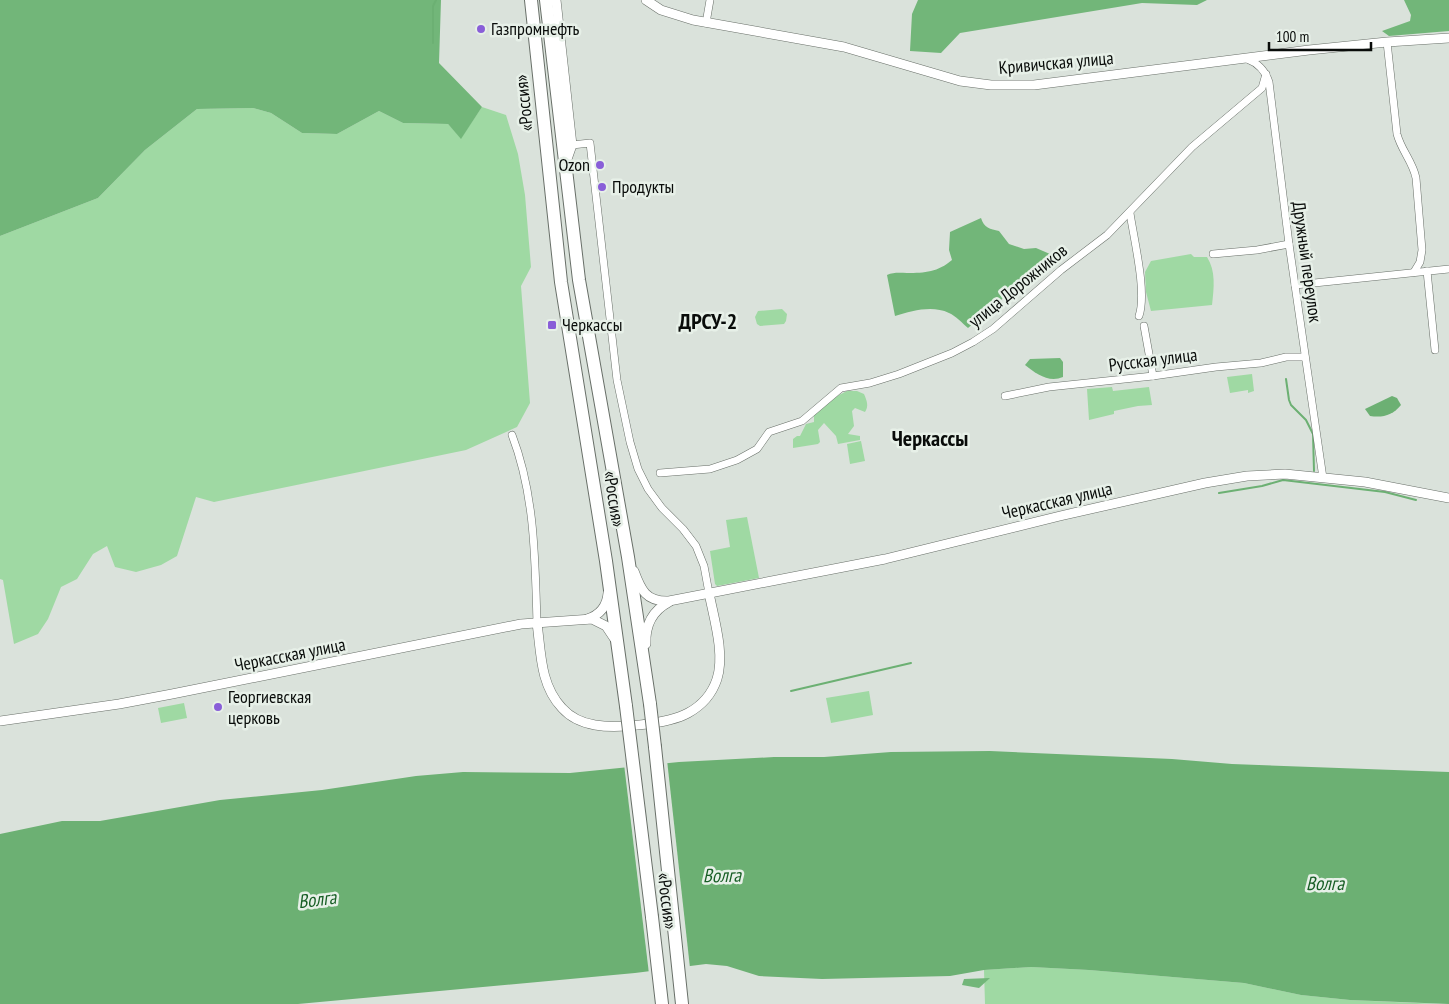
<svg xmlns="http://www.w3.org/2000/svg" width="1449" height="1004" viewBox="0 0 1449 1004" font-family="'PT Sans Narrow',sans-serif">
	<style>
		.green { fill: #9fd9a3 }
		.forest { fill: #72b679 }
		.water { fill: #6cb073 }
		.pier { fill: #dae2db }
		.lines { fill: none; stroke-linecap: round; stroke-linejoin: round }
		.stream { stroke: #6cb073; stroke-width: 2 }
		.minor-casing { stroke: #686f68; stroke-width: 8 }
		.tertiary-casing { stroke: #686f68; stroke-width: 10 }
		.trunk-casing { stroke: #686f68; stroke-width: 14 }
		.minor { stroke: #fff; stroke-width: 7 }
		.tertiary { stroke: #fff; stroke-width: 9 }
		.trunk { stroke: #fff; stroke-width: 12 }
		.trunk-bridge-casing { stroke: #686f68; stroke-width: 14; stroke-linecap: butt }
		.trunk-bridge { stroke: #fff; stroke-width: 12 }
		.poi-dot { fill: #895ed8; stroke: #e7f0e8; stroke-width: 2 }
		.labels { text-anchor: middle; stroke-width: 5; stroke-linejoin: round; paint-order: stroke }
		.poi-label { font-size: 18px; fill: #090c0a; stroke: #e7f0e8; text-anchor: start }
		.street-label { font-size: 18px; fill: #090c0a; stroke: #e7f0e8 }
		.water-label { font-size: 19px; font-style: italic; fill: #175e25; stroke: #e7f0e8 }
		.district-label { font-size: 22px; font-weight: bold; fill: #090c0a; stroke: #e7f0e8 }
	</style>
	<rect width="100%" height="100%" fill="#dae2db"/>
	<g class="green">
		<path d="M 482,107 L 506,115 L 518,154 L 525,195 L 531,267 L 521,286 L 530,403 L 517,427 L 466,450 L 214,502 L 196,497 L 177,556 L 161,565 L 136,572 L 115,567 L 107,546 L 93,554 L 77,579 L 61,587 L 48,619 L 38,634 L 14,644 L 3,580 L 0,579 L 0,236 L 98,198 L 145,150 L 197,109 L 253,108 L 271,113 L 302,133 L 337,134 L 379,111 L 403,123 L 448,124 L 461,138 Z"/>
		<path d="M 1191,254 L 1194,257 L 1207,257 C 1216,271 1214,288 1212,305 L 1151,311 L 1146,292 L 1145,272 L 1151,261 Z"/>
		<path d="M 782,309 L 787,314 L 786,321 L 784,324 L 760,326 L 757,324 L 755,317 L 758,311 Z"/>
		<path d="M 1252,374 L 1254,391 L 1248,393 L 1248,390 L 1230,393 L 1227,377 Z"/>
		<path d="M 1112,387 L 1113,391 L 1149,387 L 1152,405 L 1138,406 L 1114,411 L 1114,414 L 1089,420 L 1087,389 Z"/>
		<path d="M 847,391 L 857,391 L 864,394 C 867,401 869,406 865,412 L 855,408 L 852,411 L 854,426 L 848,434 L 860,436 L 860,440 L 838,444 L 836,436 L 824,423 L 818,430 L 820,442 L 818,444 L 793,448 L 793,439 L 797,436 L 800,436 L 806,424 L 814,422 L 814,414 L 837,396 Z"/>
		<path d="M 861,441 L 865,461 L 850,464 L 847,444 Z"/>
		<path d="M 747,517 L 759,578 L 717,586 L 715,584 L 710,551 L 730,547 L 726,520 Z"/>
		<path d="M 869,691 L 873,715 L 831,723 L 826,698 Z"/>
		<path d="M 184,703 L 187,718 L 161,723 L 158,708 Z"/>
		<path d="M 1031,967 L 1089,970 L 1244,983 L 1301,995 L 1350,1000 L 1439,1004 L 985,1004 L 984,970 Z"/>
	</g>
	<g class="forest">
		<path d="M 0,0 L 441,0 L 439,63 L 482,107 L 461,139 L 448,124 L 403,123 L 379,111 L 337,134 L 302,133 L 271,113 L 253,108 L 197,109 L 145,150 L 98,198 L 0,236 Z"/>
		<path d="M 918,0 L 1207,0 L 1197,5 L 1142,3 L 960,33 L 941,53 L 910,51 L 912,14 Z"/>
		<path d="M 1404,0 L 1449,0 L 1449,31 L 1389,36 L 1382,31 L 1410,21 L 1411,15 Z"/>
		<path d="M 981,218 C 984,228 990,229 999,231 L 1009,244 L 1024,249 L 1036,248 L 1050,254 L 1051,262 L 1021,283 L 968,328 C 962,323 956,316 949,313 C 932,305 912,311 895,316 L 887,275 C 894,272 900,273 907,273 C 925,273 938,272 952,260 L 949,250 L 950,232 Z"/>
		<path d="M 1060,358 L 1063,362 L 1063,377 C 1049,383 1036,374 1025,365 L 1030,359 Z"/>
		<path d="M 990,978 L 979,988 L 962,985 L 964,979 Z"/>
	</g>
	<g class="water">
		<path d="M 1392,396 L 1397,398 L 1401,405 C 1393,415 1383,418 1370,416 L 1365,409 Z"/>
		<path d="M 990,751 L 1172,759 L 1232,764 L 1449,772 L 1449,1004 L 1350,1000 L 1301,995 L 1244,983 L 1089,970 L 1031,967 L 984,970 L 950,976 L 822,979 L 759,976 L 727,966 L 706,964 L 635,973 L 298,1004 L 0,1004 L 0,834 L 62,821 L 100,821 L 220,800 L 322,790 L 416,776 L 463,772 L 570,773 L 679,762 L 774,757 L 824,757 L 891,752 Z"/>
	</g>
	<path class="pier" d="M 667,760 L 690,968 L 649,974 L 624,764 Z"/>
	<g class="lines">
		<g class="stream">
			<path d="M 433,43 L 433,6 L 436,0"/>
			<path d="M 1286,379 L 1289,400 L 1291,405 L 1306,420 L 1313,434 L 1314,471"/>
			<path d="M 1219,493 L 1262,486 L 1283,480 L 1385,492 L 1416,500"/>
			<path d="M 791,691 L 911,663"/>
		</g>
		<g class="minor-casing">
			<g id="minor">
				<path d="M 706,23 L 710,0"/>
				<path d="M 1387,42 L 1397,134 C 1401,150 1413,162 1416,178 L 1422,250 L 1420,262 L 1414,272"/>
				<path d="M 1247,59 C 1258,63 1265,70 1269,82 L 1289,244 L 1323,478"/>
				<path d="M 572,145 L 590,143 L 617,380 L 630,442 L 638,469 L 648,489 L 662,508 L 683,529 L 696,546 L 704,566 L 709,593"/>
				<path d="M 1130,213 C 1134,240 1147,292 1139,316"/>
				<path d="M 1213,254 L 1257,250 L 1289,244"/>
				<path d="M 1427,271 L 1435,350"/>
				<path d="M 1295,285 L 1449,269"/>
				<path d="M 1144,326 L 1153,376"/>
				<path d="M 1005,396 L 1049,387 L 1153,376 L 1216,367 L 1261,363 L 1286,357 L 1305,357"/>
				<path d="M 512,435 C 535,495 535,559 537,623"/>
				<path d="M 660,473 L 710,469 L 737,460 L 757,449 L 769,432 L 802,421 L 841,388 L 870,383 L 899,374 L 952,353 L 973,342 L 993,329 L 1061,270 L 1107,235 L 1192,147 L 1262,88 L 1266,74"/>
			</g>
		</g>
		<g class="tertiary-casing">
			<g id="tertiary">
				<path d="M 556,0 L 572,145 L 566,162"/>
				<path d="M 646,0 L 661,10 L 693,20 L 844,47 L 960,81 L 991,85 L 1034,85 L 1309,50 L 1387,42 L 1449,38"/>
				<path d="M 634,571 C 641,590 646,602 669,601 L 885,559 L 1060,516 L 1205,483 L 1247,476 L 1285,474 L 1365,482 L 1449,498"/>
				<path d="M 587,619 C 600,615 607,606 608,593"/>
				<path d="M 537,623 C 541,652 540,685 562,708 C 570,717 583,723 595,725 C 617,729 668,724 688,713 C 701,706 712,694 717,679 C 725,654 714,619 709,593"/>
				<path d="M 646,644 C 645,625 652,611 669,602"/>
				<path d="M 0,721 L 119,704 L 172,694 L 521,624 L 592,619 L 606,626 L 614,638"/>
			</g>
		</g>
		<g class="trunk-casing">
			<g id="trunk">
				<path d="M 531,0 L 561,282 L 606,561 L 626,706"/>
				<path d="M 546,0 L 579,280 L 628,557 L 650,704"/>
				<path d="M 655,747 L 682,1004"/>
				<path d="M 652,917 L 662,1004"/>
			</g>
		</g>
		<use href="#minor" class="minor"/>
		<use href="#tertiary" class="tertiary"/>
		<use href="#trunk" class="trunk"/>
		<g class="trunk-bridge-casing">
			<g id="trunk-bridge">
				<path d="M 650,704 L 655,747"/>
				<path d="M 626,706 L 652,917"/>
			</g>
		</g>
		<use href="#trunk-bridge" class="trunk-bridge"/>
	</g>
	<g class="poi-dot">
		<circle cx="481" cy="29" r="5"/>
		<circle cx="600" cy="165" r="5"/>
		<circle cx="602" cy="187" r="5"/>
		<rect x="547" y="320" width="10" height="10" rx="2.5"/>
		<circle cx="218" cy="707" r="5"/>
	</g>
	<g class="labels">
		<g class="poi-label">
			<text x="491" y="35">Газпромнефть</text>
			<text x="590" y="171" text-anchor="end">Ozon</text>
			<text x="612" y="193">Продукты</text>
			<text x="562" y="331">Черкассы</text>
			<text x="228" y="703">Георгиевская<tspan x="228" dy="21">церковь</tspan></text>
		</g>
		<g class="street-label">
			<text transform="translate(1056 63) rotate(-5)" y="6">Кривичская улица</text>
			<text transform="translate(524 103) rotate(-96)" y="6">«Россия»</text>
			<text transform="translate(1307 262) rotate(82)" y="6">Дружный переулок</text>
			<text transform="translate(1018 286) rotate(-39)" y="6">улица Дорожников</text>
			<text transform="translate(1153 360) rotate(-7)" y="6">Русская улица</text>
			<text transform="translate(614 499) rotate(81)" y="6">«Россия»</text>
			<text transform="translate(1057 501) rotate(-13)" y="6">Черкасская улица</text>
			<text transform="translate(290 655) rotate(-11)" y="6">Черкасская улица</text>
			<text transform="translate(667 901) rotate(83)" y="6">«Россия»</text>
		</g>
		<g class="water-label">
			<text transform="translate(722 875) rotate(-1)" y="7">Волга</text>
			<text x="1325" y="890">Волга</text>
			<text transform="translate(317 899) rotate(-7)" y="7">Волга</text>
		</g>
		<g class="district-label">
			<text x="708" y="329">ДРСУ-2</text>
			<text x="930" y="446">Черкассы</text>
		</g>
	</g>
	<path d="M1269 42v8h102v-8" fill="none" stroke="#090c0a" stroke-width="2.5"/>
	<text x="1276" y="42" font-size="15" fill="#090c0a" stroke="#e7f0e8" stroke-width="4" paint-order="stroke">100 m</text>
</svg>
